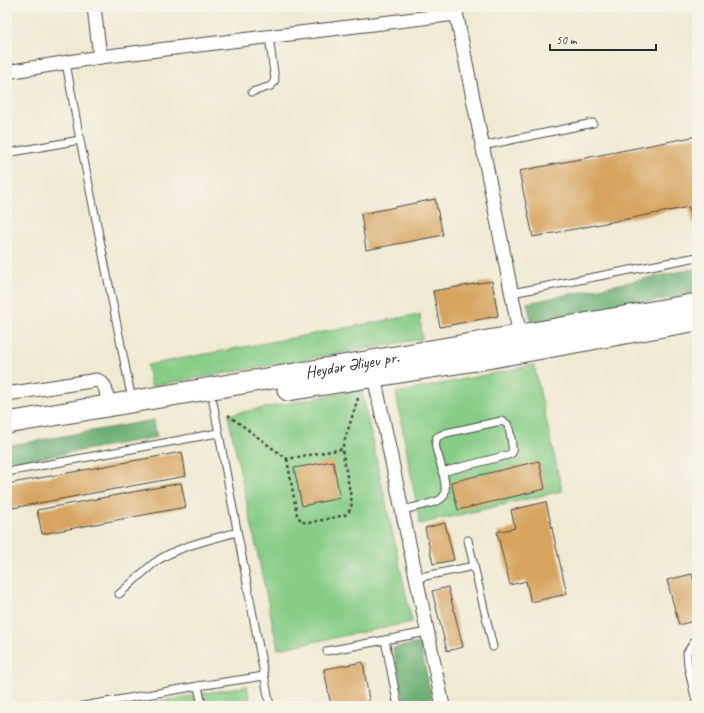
<svg xmlns="http://www.w3.org/2000/svg" width="704" height="713" viewBox="0 0 704 713" font-family="Caveat,sans-serif">
	<style>
		.green { fill: #87cd87; stroke: #597c59 }
		.forest { fill: #6db074; stroke: #4c6e50 }
		.building { fill: #d7a461 }
		.lines { fill: none; stroke-linecap: round; stroke-linejoin: round }
		.service-casing { stroke: #494844; stroke-width: 9 }
		.minor-casing { stroke: #494844; stroke-width: 15 }
		.primary-casing { stroke: #494844; stroke-width: 23 }
		.path { stroke: #494844; stroke-width: 2.5; stroke-dasharray: 3 3; stroke-linecap: butt }
		.service { stroke: #fff; stroke-width: 7 }
		.minor { stroke: #fff; stroke-width: 13 }
		.primary { stroke: #fff; stroke-width: 21 }
		.labels { text-anchor: middle; stroke-width: 3; stroke-linejoin: round; paint-order: stroke }
		.street-label { font-size: 17px; fill: #2b2b2b; stroke: #f7f3e8 }
	</style>
	<rect width="100%" height="100%" fill="#f7f3e8"/>
	<filter id="ink" filterUnits="userSpaceOnUse"><feTurbulence type="fractalNoise" baseFrequency=".025" numOctaves="2"/><feDisplacementMap in="SourceGraphic" scale="8" xChannelSelector="R" yChannelSelector="G"/><feConvolveMatrix kernelMatrix="1 2 1 2 8 2 1 2 1" color-interpolation-filters="sRGB"/></filter>
	<filter id="wash" filterUnits="userSpaceOnUse"><feTurbulence type="fractalNoise" baseFrequency=".012" numOctaves="4" result="noise"/><feDisplacementMap in="SourceGraphic" scale="16" xChannelSelector="R" yChannelSelector="G"/><feGaussianBlur stdDeviation="0.9" result="paint"/><feColorMatrix in="noise" values="0 0 0 0 0 0 0 0 0 0 0 0 0 0 0 0 0 1.4 0 .05"/><feComposite in="paint" operator="in"/></filter>
	<g filter="url(#wash)">
		<rect width="100%" height="100%" fill="#f0ead3"/>
		<g class="green">
			<path d="M 420,314 L 422,339 L 151,386 L 147,365 Z"/>
			<path d="M 534,365 L 562,491 L 420,524 L 396,393 Z"/>
			<path d="M 361,389 L 412,622 L 278,649 L 228,415 Z"/>
			<path d="M 247,686 L 251,706 L 133,706 Z"/>
		</g>
		<g class="forest">
			<path d="M 697,268 L 697,293 L 532,324 L 527,303 Z"/>
			<path d="M 154,420 L 157,437 L 7,464 L 7,446 Z"/>
			<path d="M 420,643 L 433,706 L 405,706 L 393,648 Z"/>
		</g>
		<g id="blocks">
			<g class="building">
				<path d="M 697,136 L 697,223 L 693,224 L 689,207 L 533,237 L 519,171 Z"/>
				<path d="M 435,199 L 443,235 L 366,250 L 361,214 Z"/>
				<path d="M 492,281 L 498,316 L 440,327 L 433,291 Z"/>
				<path d="M 182,452 L 186,476 L 7,509 L 7,484 Z"/>
				<path d="M 333,461 L 340,498 L 302,506 L 294,468 Z"/>
				<path d="M 539,461 L 545,489 L 458,510 L 451,482 Z"/>
				<path d="M 181,483 L 186,507 L 42,534 L 37,510 Z"/>
				<path d="M 546,502 L 567,594 L 531,602 L 526,581 L 510,585 L 497,532 L 515,528 L 511,510 Z"/>
				<path d="M 445,523 L 454,560 L 433,564 L 425,528 Z"/>
				<path d="M 692,574 L 697,594 L 697,620 L 679,625 L 667,580 Z"/>
				<path d="M 448,587 L 463,647 L 447,651 L 432,591 Z"/>
				<path d="M 363,662 L 370,706 L 331,706 L 324,669 Z"/>
			</g>
		</g>
	</g>
	<g filter="url(#ink)">
		<use href="#blocks" fill-opacity="0" stroke="#494844" stroke-width="1"/>
		<g class="lines">
			<g class="service-casing">
				<g id="service">
					<path d="M 66,63 L 80,140 L 132,400"/>
					<path d="M 252,92 L 271,86 L 275,80 L 269,37"/>
					<path d="M 482,146 L 593,123"/>
					<path d="M 7,153 L 80,140"/>
					<path d="M 512,293 L 697,257"/>
					<path d="M 213,402 L 270,706"/>
					<path d="M 7,472 L 218,433"/>
					<path d="M 402,510 C 410,508 439,503 443,497 C 449,490 441,466 439,458 C 436,449 434,446 437,437 L 446,433 L 501,421 C 503,422 505,422 507,424 C 510,428 513,448 512,453 L 508,455 L 442,472"/>
					<path d="M 468,540 L 493,647"/>
					<path d="M 416,578 L 474,566"/>
					<path d="M 119,594 C 131,584 142,573 154,563 C 177,546 210,540 237,532"/>
					<path d="M 697,637 L 687,653 L 688,666 L 697,706"/>
					<path d="M 385,640 L 398,706"/>
					<path d="M 327,651 L 427,632"/>
					<path d="M 198,686 L 202,706"/>
					<path d="M 83,706 L 198,686 L 264,676"/>
				</g>
			</g>
			<g class="minor-casing">
				<g id="minor">
					<path d="M 94,7 L 100,57"/>
					<path d="M 455,7 L 520,336"/>
					<path d="M 7,72 L 100,57 L 456,14"/>
					<path d="M 374,376 L 443,706"/>
					<path d="M 7,394 L 97,380 C 108,384 106,395 108,406"/>
				</g>
			</g>
			<g class="primary-casing">
				<g id="primary">
					<path d="M 288,390 L 476,360 L 697,320"/>
					<path id="s1" d="M 7,423 L 471,344 L 697,304"/>
				</g>
			</g>
			<g class="path">
				<path d="M 228,415 L 287,459 L 342,449 L 359,395"/>
				<path d="M 287,459 L 297,515 L 302,522 L 308,523 L 345,515 L 350,510 L 352,503 L 342,449"/>
			</g>
			<use href="#service" class="service"/>
			<use href="#minor" class="minor"/>
			<use href="#primary" class="primary"/>
		</g>
	</g>
	<g class="labels">
		<g class="street-label">
			<text dy="6" stroke="none"><textPath href="#s1" startOffset="350">Heydər Əliyev pr.</textPath></text>
		</g>
	</g>
	<rect width="704" height="713" fill="none" stroke="#f7f3e8" stroke-width="24"/>
	<path d="M550 44v6h106v-6" fill="none" stroke="#2b2b2b" stroke-width="2"/>
	<text x="556" y="44" font-size="12" fill="#2b2b2b" stroke="#f7f3e8" stroke-width="3" paint-order="stroke">50 m</text>
</svg>
